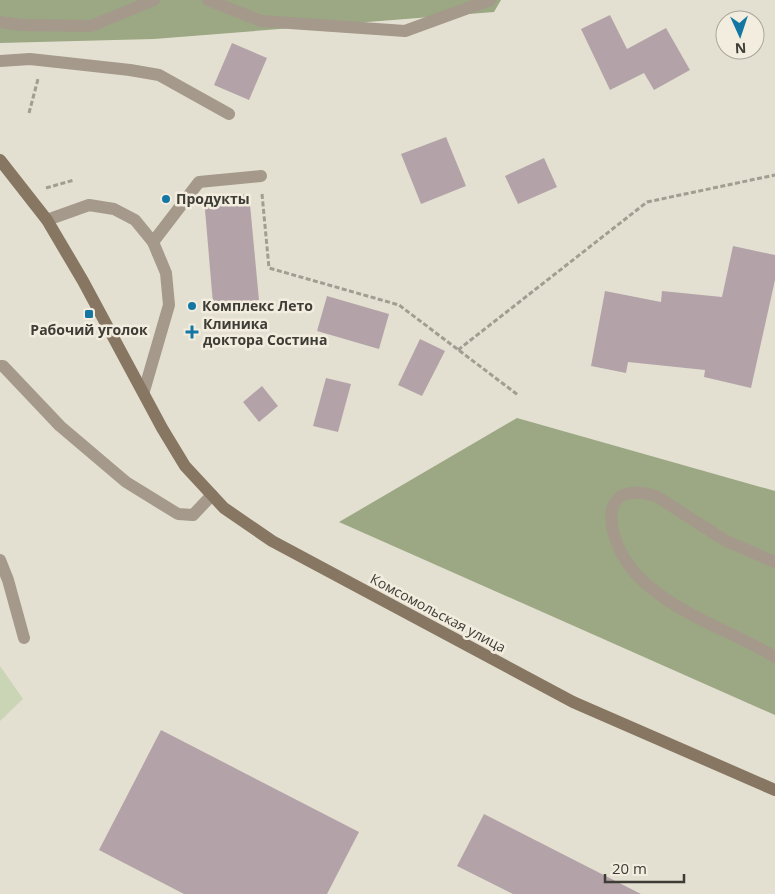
<svg xmlns="http://www.w3.org/2000/svg" width="775" height="894" viewBox="0 0 775 894" font-family="'Open Sans',sans-serif">
	<style>
		.green { fill: #cad5b5 }
		.forest { fill: #9ca884 }
		.building { fill: #b3a3a9 }
		.lines { fill: none; stroke-linecap: round; stroke-linejoin: round }
		.path { stroke: #a09d91; stroke-width: 3; stroke-dasharray: 5 2.5; stroke-linecap: butt }
		.service { stroke: #a4998b; stroke-width: 12 }
		.minor { stroke: #a4998b; stroke-width: 12 }
		.secondary { stroke: #877762; stroke-width: 12 }
		.poi-dot { fill: #1477a3; stroke: #f2edde; stroke-width: 2 }
		.labels { text-anchor: middle; stroke-width: 5; stroke-linejoin: round; paint-order: stroke }
		.poi-label { font-size: 14px; font-weight: bold; fill: #3e3c36; stroke: #f2edde; text-anchor: start }
		.street-label { font-size: 14px; fill: #3e3c36; stroke: #f2edde }
	</style>
	<rect width="100%" height="100%" fill="#e4e0d1"/>
	<path class="green" d="M 0,666 L 23,699 L 0,721 Z"/>
	<g class="forest">
		<path d="M 0,0 L 501,0 L 494,12 L 154,39 L 0,43 Z"/>
		<path d="M 517,418 L 775,491 L 775,715 L 339,522 Z"/>
	</g>
	<g class="building">
		<path d="M 610,15 L 627,49 L 666,28 L 690,70 L 654,90 L 644,73 L 610,90 L 581,29 Z"/>
		<path d="M 232,43 L 267,58 L 249,100 L 214,85 Z"/>
		<path d="M 446,137 L 466,186 L 421,204 L 401,154 Z"/>
		<path d="M 544,158 L 557,187 L 518,204 L 505,176 Z"/>
		<path d="M 249,194 L 259,300 L 213,304 L 204,198 Z"/>
		<path d="M 733,246 L 775,255 L 775,280 L 751,388 L 704,377 L 705,370 L 628,362 L 626,373 L 591,366 L 605,291 L 661,302 L 662,291 L 722,297 Z"/>
		<path d="M 327,296 L 389,314 L 379,349 L 317,331 Z"/>
		<path d="M 420,339 L 445,351 L 422,396 L 398,385 Z"/>
		<path d="M 326,378 L 351,384 L 338,432 L 313,426 Z"/>
		<path d="M 262,386 L 278,406 L 259,422 L 243,402 Z"/>
		<path d="M 161,730 L 359,832 L 327,894 L 184,894 L 99,850 Z"/>
		<path d="M 484,814 L 641,894 L 513,894 L 457,866 Z"/>
	</g>
	<g class="lines">
		<g class="path">
			<path d="M 29,113 L 38,79"/>
			<path d="M 46,188 L 74,180"/>
			<path d="M 262,194 L 269,268 L 399,305 L 518,395"/>
			<path d="M 458,350 L 647,202 L 775,175"/>
		</g>
		<g class="service">
			<path d="M 208,0 L 261,21 L 405,31 L 490,0"/>
			<path d="M 0,22 L 23,25 L 91,26 L 154,0"/>
			<path d="M 0,61 L 30,59 L 130,70 L 159,75 L 229,114"/>
			<path d="M 47,220 L 89,205 L 114,209 L 135,220 L 153,242 L 166,273 L 169,305 L 144,391"/>
			<path d="M 153,242 L 199,182 L 261,176"/>
			<path d="M 0,366 L 3,366 L 60,426 L 126,482 L 178,514 L 193,515 L 212,495"/>
			<path d="M 0,560 L 8,580 L 24,638"/>
		</g>
		<path class="minor" d="M 775,562 L 726,541 L 656,496 C 590,477 609,546 637,575 C 674,614 730,630 775,657"/>
		<path class="secondary" d="M 0,160 L 47,220 L 83,281 L 162,428 L 185,466 L 224,508 L 272,541 L 573,702 L 775,790"/>
	</g>
	<g class="poi-dot">
		<circle cx="166" cy="199" r="5"/>
		<circle cx="192" cy="306" r="5"/>
		<rect x="84" y="309" width="10" height="10" rx="2.5"/>
		<path d="M189.5 324.5h5v5h5v5h-5v5h-5v-5h-5v-5h5z"/>
	</g>
	<g class="labels">
		<g class="poi-label">
			<text x="176" y="204">Продукты</text>
			<text x="202" y="311">Комплекс Лето</text>
			<text x="203" y="329">Клиника<tspan x="203" dy="16">доктора Состина</tspan></text>
			<text x="89" y="335" text-anchor="middle">Рабочий уголок</text>
		</g>
		<g class="street-label">
			<text transform="translate(438 613) rotate(28)" y="5">Комсомольская улица</text>
		</g>
	</g>
	<g transform="translate(740 35) rotate(177)"><circle r="24" fill="#f2edde" stroke="#aaa69b"/>
	<path d="M0-4L9 19L0 12L-9 19Z" fill="#1477a3"/>
	<text y="-8" font-size="14" font-weight="bold" text-anchor="middle" fill="#3e3c36">N</text>
	</g>
	<path d="M605 874v8h79v-8" fill="none" stroke="#3e3c36" stroke-width="2.5"/>
	<text x="612" y="874" font-size="15" fill="#3e3c36" stroke="#f2edde" stroke-width="4" paint-order="stroke">20 m</text>
</svg>
